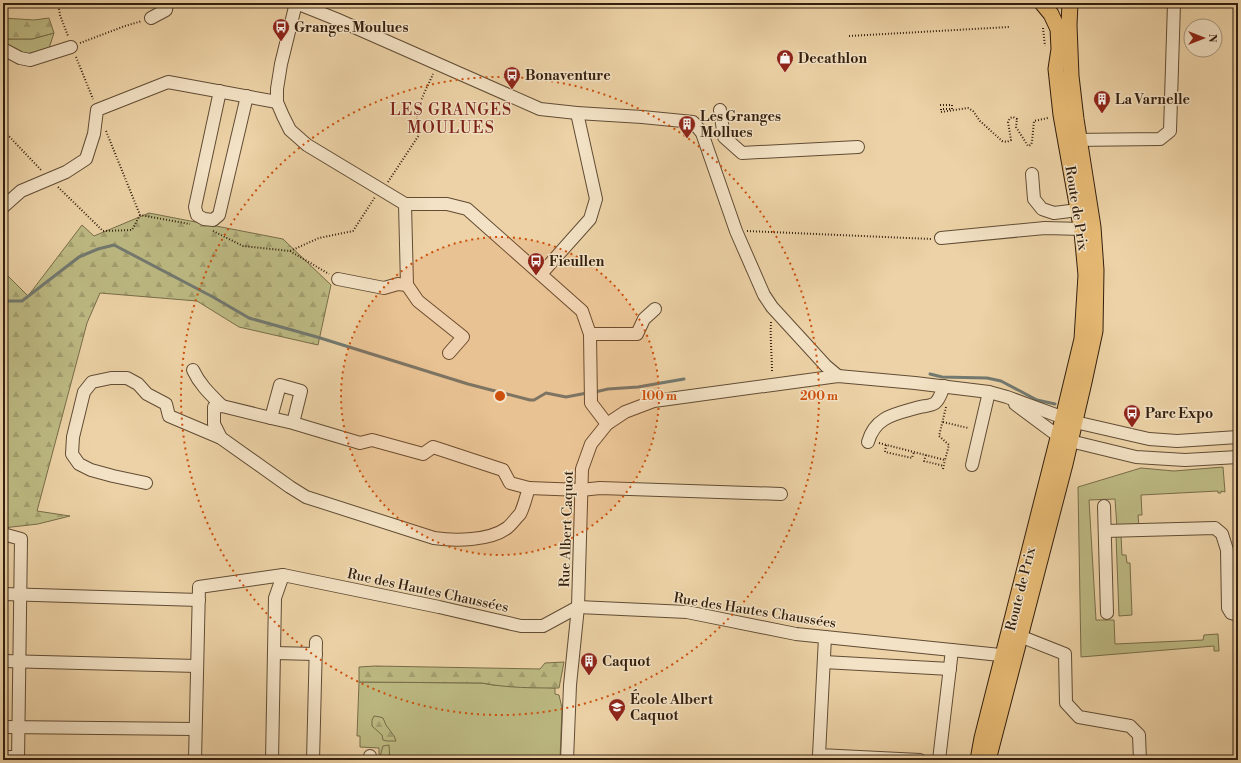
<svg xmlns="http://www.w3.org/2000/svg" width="1241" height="763" viewBox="0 0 1241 763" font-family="'Libre Bodoni',serif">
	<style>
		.grass { fill: #bdba83; stroke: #786c48 }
		.forest { fill: url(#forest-firs); stroke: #786c48 }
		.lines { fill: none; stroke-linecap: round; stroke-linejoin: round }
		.stream { stroke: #727970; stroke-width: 3 }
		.minor-casing { stroke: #614c34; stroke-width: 14 }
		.major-casing { stroke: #331f0e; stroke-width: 17 }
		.path { stroke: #331f0e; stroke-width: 2; stroke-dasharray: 1 2; stroke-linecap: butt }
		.minor { stroke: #f3e2c5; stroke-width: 12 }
		.major { stroke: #e6b973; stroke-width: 15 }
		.ring { fill: none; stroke: #cd500c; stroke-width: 2; stroke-dasharray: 2 4 }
		.labels { text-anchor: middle; stroke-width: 3; stroke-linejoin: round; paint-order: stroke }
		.poi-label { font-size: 14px; font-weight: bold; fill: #331f0e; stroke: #f3e2c5; text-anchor: start }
		.street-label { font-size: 14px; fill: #331f0e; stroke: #f3e2c5 }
		.quarter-label { font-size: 16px; letter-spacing: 1px; fill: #7a1f14; stroke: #f3e2c5 }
		.centre { fill: #cd500c; stroke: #f3e2c5; stroke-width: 2 }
		.ring-label { font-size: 12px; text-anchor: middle; font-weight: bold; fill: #cd500c; stroke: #f3e2c5; stroke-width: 3; stroke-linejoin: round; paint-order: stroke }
	</style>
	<defs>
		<pattern id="forest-firs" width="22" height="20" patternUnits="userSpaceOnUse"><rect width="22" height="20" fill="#bdba83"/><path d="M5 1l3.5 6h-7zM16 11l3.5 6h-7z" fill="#a39f70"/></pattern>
	</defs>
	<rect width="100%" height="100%" fill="#ecd2a6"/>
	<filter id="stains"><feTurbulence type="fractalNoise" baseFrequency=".005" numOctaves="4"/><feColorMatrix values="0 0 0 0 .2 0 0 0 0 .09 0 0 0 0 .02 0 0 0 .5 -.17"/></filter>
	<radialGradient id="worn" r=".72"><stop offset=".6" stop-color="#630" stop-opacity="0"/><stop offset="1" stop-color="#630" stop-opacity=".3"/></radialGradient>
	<g class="grass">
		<path d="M 54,33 L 49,48 C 25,57 25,55 3,43 L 3,39 L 32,39 Z"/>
		<path d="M 1223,467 L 1225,492 L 1221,491 L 1221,493 L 1218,493 L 1218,491 L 1141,495 L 1142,515 L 1138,515 L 1139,527 L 1117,528 L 1115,499 L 1089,500 L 1096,620 L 1114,620 L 1115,644 L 1203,640 L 1204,635 L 1218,634 L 1219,651 L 1214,651 L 1214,646 L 1081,657 L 1078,487 L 1141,468 L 1174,471 Z"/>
		<path d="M 1116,535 L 1121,535 L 1122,555 L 1126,555 L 1127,563 L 1130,563 L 1132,615 L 1119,616 Z"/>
		<path d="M 359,682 L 482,683 L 493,685 L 555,688 L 555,694 L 559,695 L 562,708 L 560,760 L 453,760 L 453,758 L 432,758 L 432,760 L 379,760 L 379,748 L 360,747 L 360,736 L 357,736 Z"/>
	</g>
	<g class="forest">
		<path d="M 3,18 L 34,20 L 49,18 L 54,33 L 32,39 L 3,39 Z"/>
		<path d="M 149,213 L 283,239 L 331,285 L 318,345 L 239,327 L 197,301 L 100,293 L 87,323 L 37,511 L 70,516 L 38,524 L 3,528 L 3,271 L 28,296 L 82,225 L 94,236 Z"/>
		<path d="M 564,662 L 559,688 C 534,688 507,688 482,683 L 359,682 L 359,667 L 375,666 L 540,669 L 545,663 Z"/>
		<path d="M 374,716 L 380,717 L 383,718 L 386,725 L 394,736 L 396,741 L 387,741 L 383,740 L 382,735 L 372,726 L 372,720 Z"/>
		<path d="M 389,745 L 390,760 L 379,760 L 383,746 Z"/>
	</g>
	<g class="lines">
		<g class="stream">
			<path d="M 3,301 L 22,301 L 79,257 L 98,249 L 114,245 L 213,297 L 249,318 L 317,337 L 468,384 L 530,400 L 534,400 L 546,393 L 566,397 L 587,393"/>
			<path d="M 930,374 L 942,377 L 987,378 L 1001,381 L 1037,400 L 1055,404"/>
			<path d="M 595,392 L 608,389 L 638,387 L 684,379"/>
		</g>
		<g class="minor-casing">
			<g id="minor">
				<path d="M 296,3 L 336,19 L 540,109 L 577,113 L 642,117 L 693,122 L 702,133 L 736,231 L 764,295 L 772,307 L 826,366 L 838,376"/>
				<path d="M 296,3 L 281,64 L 277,89 L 277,102 L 283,116 L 290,130 L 307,145 L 405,204 L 447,204 L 467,209 L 582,311 L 590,334 L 591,403 L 607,424"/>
				<path d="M 151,18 L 166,10 L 167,3"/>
				<path d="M 3,49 L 20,58 L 30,60 L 71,47"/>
				<path d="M 220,91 L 195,207 L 197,215 L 204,219 L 213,220 L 219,215 L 247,96"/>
				<path d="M 720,110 L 724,137 L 742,153 L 858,147"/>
				<path d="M 1071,140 L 1160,139 L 1170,131 L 1174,3"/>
				<path d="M 1032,174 L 1034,199 L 1042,209 L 1054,213 L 1078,210"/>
				<path d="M 405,204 L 407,285 L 418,301 L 463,337 L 449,353"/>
				<path d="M 3,207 L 21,191 L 66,172 L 86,159 L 94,134 L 97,110 L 168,82 L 277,102"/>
				<path d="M 941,238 L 1045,228 L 1082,229 L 1089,228"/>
				<path d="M 541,274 L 590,219 L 596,199 L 577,113"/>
				<path d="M 338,279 L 384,288 L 398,284 L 407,285"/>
				<path d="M 590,334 L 637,334 L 644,319 L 655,309"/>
				<path d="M 193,370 C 200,385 210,394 222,406"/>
				<path d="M 1015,404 L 1058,436 L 1070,441 L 1136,457 L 1185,460 L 1238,457"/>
				<path d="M 293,423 L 271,418 L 280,385 L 301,391 L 293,423 L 360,443 L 372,440 L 423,454 L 433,447 L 503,470 L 510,483 L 529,488"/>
				<path d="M 221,438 L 214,424 L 214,407 L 222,406 L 271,418"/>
				<path d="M 868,442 C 875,416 896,414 920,407 C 924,406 931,406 935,403 C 940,399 941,393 944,386"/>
				<path d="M 972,465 L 989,392"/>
				<path d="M 146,483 L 113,476 L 91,470 L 79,464 L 72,454 L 73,437 L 84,392 L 92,382 L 111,378 L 127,378 L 138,384 L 147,394 L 166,404 L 169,416 L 221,438 L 290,487 L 306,497 L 434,538 C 455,541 489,541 507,528 C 511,525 516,518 520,514 C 524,507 526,496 529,488 L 581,490 L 600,488 L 781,494"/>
				<path d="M 1104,506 L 1107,613"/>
				<path d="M 1105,531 L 1215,528 L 1222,534 L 1227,550 L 1228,608 L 1231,613 L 1238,615"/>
				<path d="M 3,534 L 21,539 L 18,760"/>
				<path d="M 3,594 L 199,600"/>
				<path d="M 1012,633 L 1065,654 L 1066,703 L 1079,717 L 1130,726 L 1139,735 L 1140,760"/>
				<path d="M 825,637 L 819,755 L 920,760"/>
				<path d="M 274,653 L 316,654"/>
				<path d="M 3,661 L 197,666"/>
				<path d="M 824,662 L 950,669"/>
				<path d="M 3,727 L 195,729"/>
				<path d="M 3,757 L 18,757"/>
				<path d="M 195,760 L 199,587 L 283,575 L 439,607 L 521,626 L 543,626 L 578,607 L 687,612 L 796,634 L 1010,656"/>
				<path d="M 272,760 L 275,598 L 283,575"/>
				<path d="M 313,760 L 316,642"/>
				<path d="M 370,760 L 370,756"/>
				<path d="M 567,760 L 570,685 L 578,607 L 582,469 L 591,444 L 607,424 L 625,412 L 654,401 L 838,376 L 915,383 L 989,392 L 1007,397 L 1075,422 L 1149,439 L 1177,441 L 1238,437"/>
				<path d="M 939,760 L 952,650"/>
			</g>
		</g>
		<g class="major-casing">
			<g id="major">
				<path d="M 978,760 L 982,738 L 1063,418 L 1082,339 L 1086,275 L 1082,232 L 1061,115 L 1056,69 L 1059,49 L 1058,29 L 1051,14 L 1042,3"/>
				<path d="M 988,760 L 1065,464 L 1084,382 L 1095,331 L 1096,270 L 1093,227 L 1076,119 L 1071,76 L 1069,25 L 1070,3"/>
			</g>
		</g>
		<g class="path">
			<path d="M 58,3 L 60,15 L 68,36"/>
			<path d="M 1043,28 L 1045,46"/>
			<path d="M 849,36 L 1009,27"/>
			<path d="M 80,43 L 125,26 L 142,21"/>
			<path d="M 76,57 L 93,99"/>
			<path d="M 940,105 L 952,105 L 952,109 L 941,109 L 941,112 L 968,108 L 973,111 L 980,121 L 1002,141 L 1007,142 L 1011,140 L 1008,122 L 1010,118 L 1013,117 L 1017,119 L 1016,127 L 1028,146 L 1031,145 L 1032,142 L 1034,121 L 1048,118"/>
			<path d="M 3,130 L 42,171"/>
			<path d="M 106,131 L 140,215 L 190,224"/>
			<path d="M 388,182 L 419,135 C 412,112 424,95 433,74"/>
			<path d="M 58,187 L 103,231 L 132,230 L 140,215"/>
			<path d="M 213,231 L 243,246 L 290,251 L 319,238 L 353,231 L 375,197"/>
			<path d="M 747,231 L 931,239"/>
			<path d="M 290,251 L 329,274"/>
			<path d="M 771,322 C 770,339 772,356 772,373"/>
			<path d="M 943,422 L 968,428"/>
			<path d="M 879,443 L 945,460 L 949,445 L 939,436 L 946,407"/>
			<path d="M 886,445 L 885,452 L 912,458 L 914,452"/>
			<path d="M 926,455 L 924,461 L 944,466"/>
			<path d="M 943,469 L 945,460"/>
		</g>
		<use href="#minor" class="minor"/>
		<use href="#major" class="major"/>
	</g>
	<circle cx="500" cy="396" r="159" fill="#cd500c" fill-opacity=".12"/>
	<g class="ring">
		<circle cx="500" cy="396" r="159"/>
		<circle cx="500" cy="396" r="319"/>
	</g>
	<defs>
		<g id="bus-pin" transform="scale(0.9)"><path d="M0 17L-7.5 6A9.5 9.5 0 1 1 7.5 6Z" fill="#8f2418" stroke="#f3e2c5"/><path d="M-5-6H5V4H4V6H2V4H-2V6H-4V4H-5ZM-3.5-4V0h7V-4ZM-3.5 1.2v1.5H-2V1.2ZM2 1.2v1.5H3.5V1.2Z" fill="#fff"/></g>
		<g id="shop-pin" transform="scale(0.9)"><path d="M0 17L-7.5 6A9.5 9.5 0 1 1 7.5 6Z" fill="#8f2418" stroke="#f3e2c5"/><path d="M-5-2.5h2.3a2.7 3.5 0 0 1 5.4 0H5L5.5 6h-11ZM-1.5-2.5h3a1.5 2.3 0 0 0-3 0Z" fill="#fff"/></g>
		<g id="building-pin" transform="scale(0.9)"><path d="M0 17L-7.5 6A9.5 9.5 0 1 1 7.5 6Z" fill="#8f2418" stroke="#f3e2c5"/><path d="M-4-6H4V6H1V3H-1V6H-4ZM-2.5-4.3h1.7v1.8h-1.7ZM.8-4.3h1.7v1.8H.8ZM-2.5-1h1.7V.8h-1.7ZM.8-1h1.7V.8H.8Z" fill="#fff"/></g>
		<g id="school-pin" transform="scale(0.9)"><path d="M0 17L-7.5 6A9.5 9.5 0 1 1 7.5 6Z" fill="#8f2418" stroke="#f3e2c5"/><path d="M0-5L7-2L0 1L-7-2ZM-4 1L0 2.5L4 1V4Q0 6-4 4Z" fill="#fff"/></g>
	</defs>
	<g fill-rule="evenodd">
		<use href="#bus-pin" x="281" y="27"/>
		<use href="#shop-pin" x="785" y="58"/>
		<use href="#bus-pin" x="512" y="75"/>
		<use href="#building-pin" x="1102" y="99"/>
		<use href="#building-pin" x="687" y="124"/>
		<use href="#bus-pin" x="536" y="261"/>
		<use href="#bus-pin" x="1132" y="413"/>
		<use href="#building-pin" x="589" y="661"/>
		<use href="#school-pin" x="617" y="707"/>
	</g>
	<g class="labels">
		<g class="poi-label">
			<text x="294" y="32">Granges Moulues</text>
			<text x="798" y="63">Decathlon</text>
			<text x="525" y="80">Bonaventure</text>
			<text x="1115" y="104">La Varnelle</text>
			<text x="700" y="121">Les Granges<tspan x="700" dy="16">Mollues</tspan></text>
			<text x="549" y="266">Fieullen</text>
			<text x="1145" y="418">Parc Expo</text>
			<text x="602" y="666">Caquot</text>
			<text x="630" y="704">École Albert<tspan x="630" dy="16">Caquot</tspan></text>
		</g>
		<g class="street-label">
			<text transform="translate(1077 208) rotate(81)" y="5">Route de Prix</text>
			<text transform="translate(566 529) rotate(-88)" y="5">Rue Albert Caquot</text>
			<text transform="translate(1020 589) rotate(-76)" y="5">Route de Prix</text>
			<text transform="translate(428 590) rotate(12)" y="5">Rue des Hautes Chaussées</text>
			<text transform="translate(755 610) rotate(9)" y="5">Rue des Hautes Chaussées</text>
		</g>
		<g class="quarter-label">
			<text x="451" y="115">LES GRANGES<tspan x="451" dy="18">MOULUES</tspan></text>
		</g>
	</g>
	<circle cx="500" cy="396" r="6" class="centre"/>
	<g class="ring-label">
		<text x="659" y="400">100 m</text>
		<text x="819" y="400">200 m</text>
	</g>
	<rect width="1241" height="763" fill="none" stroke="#ecd2a6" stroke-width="16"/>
	<rect x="4" y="4" width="1233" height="755" fill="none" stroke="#331f0e" stroke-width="2"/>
	<rect x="8" y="8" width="1225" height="747" fill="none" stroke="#331f0e"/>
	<g transform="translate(1203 38) rotate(90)"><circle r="19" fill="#f3e2c5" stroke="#a6947c"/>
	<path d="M0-3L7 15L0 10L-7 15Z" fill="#8f2418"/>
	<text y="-6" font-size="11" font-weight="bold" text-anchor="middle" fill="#331f0e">N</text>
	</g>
	<rect width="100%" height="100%" filter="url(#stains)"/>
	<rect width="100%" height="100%" fill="url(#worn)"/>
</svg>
